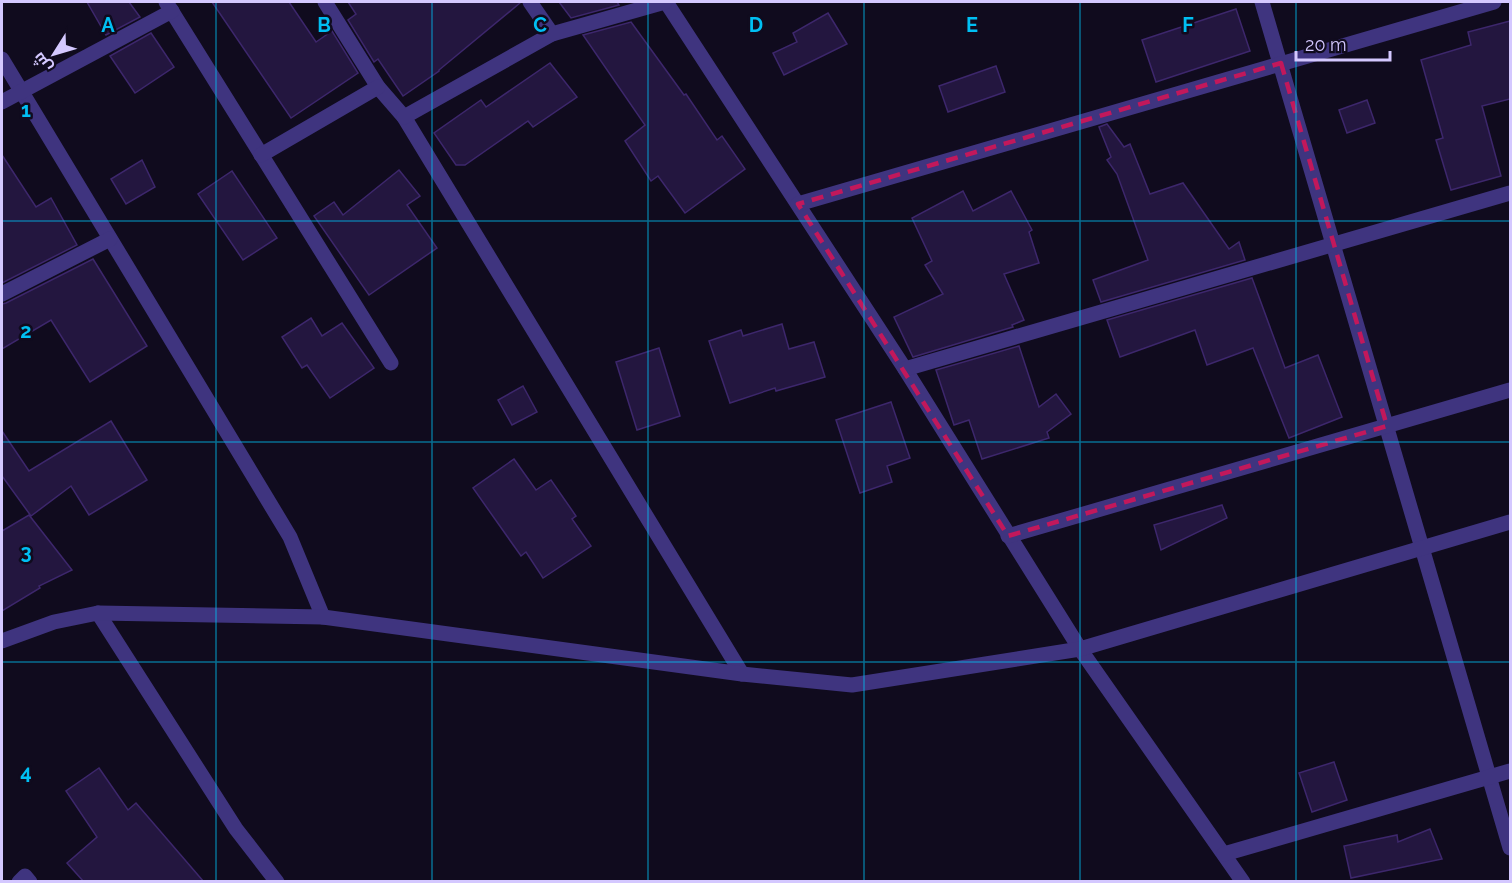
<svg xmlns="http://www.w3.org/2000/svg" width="1512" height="883" viewBox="0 0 1512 883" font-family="Raleway,Cairo,sans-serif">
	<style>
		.building { fill: #23163f; stroke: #3d276c; stroke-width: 1.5 }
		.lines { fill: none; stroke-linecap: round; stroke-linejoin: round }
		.minor { stroke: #3f347f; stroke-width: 15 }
		.tertiary { stroke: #3f347f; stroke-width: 15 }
		.marked { fill: none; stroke: #c2185b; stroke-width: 4.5; stroke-dasharray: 12 8; stroke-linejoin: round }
		.grid { fill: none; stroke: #00bff3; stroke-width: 1.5; stroke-opacity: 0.55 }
		.grid-label { font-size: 20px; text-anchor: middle; font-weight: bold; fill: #00bff3; stroke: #100b1e; stroke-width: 5; stroke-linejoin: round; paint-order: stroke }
	</style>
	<rect width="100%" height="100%" fill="#100b1e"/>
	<g class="building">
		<path d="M 87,2 L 129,2 L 140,17 L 106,35 Z"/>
		<path d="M 212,2 L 289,2 L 316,42 L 332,31 L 358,73 L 291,118 Z"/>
		<path d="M 348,2 L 520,2 L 520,3 L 439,70 L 439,71 L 403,96 L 378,59 L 374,62 L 348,20 L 356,14 Z"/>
		<path d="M 559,2 L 617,2 L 619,5 L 571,18 Z"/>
		<path d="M 1236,9 L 1250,51 L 1156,82 L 1142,40 Z"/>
		<path d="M 828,13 L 847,44 L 784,75 L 773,53 L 797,42 L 793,33 Z"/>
		<path d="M 1510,21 L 1510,99 L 1482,106 L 1501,176 L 1451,190 L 1436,140 L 1443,138 L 1421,60 L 1471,45 L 1468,32 Z"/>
		<path d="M 631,22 L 684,95 L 686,94 L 717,140 L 722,136 L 745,169 L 685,213 L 658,176 L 651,181 L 625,141 L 645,125 L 583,35 Z"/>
		<path d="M 151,33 L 174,67 L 135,93 L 110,56 Z"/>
		<path d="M 550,63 L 577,97 L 533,127 L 528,121 L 465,165 L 456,165 L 434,133 L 481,100 L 486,107 Z"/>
		<path d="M 996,66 L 1005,92 L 948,112 L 939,86 Z"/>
		<path d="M 1367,100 L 1375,123 L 1347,133 L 1339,110 Z"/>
		<path d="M 1107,124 L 1124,147 L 1130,144 L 1150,194 L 1183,183 L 1229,249 L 1239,242 L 1245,260 L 1101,302 L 1093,280 L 1148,260 L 1117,174 L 1107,160 L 1111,157 L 1099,127 Z"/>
		<path d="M 2,155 L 36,207 L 51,198 L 77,245 L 2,283 Z"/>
		<path d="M 142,160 L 155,187 L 126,204 L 111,179 Z"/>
		<path d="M 399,170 L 420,196 L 407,205 L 437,248 L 369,295 L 314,216 L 334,202 L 343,215 Z"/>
		<path d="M 232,171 L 277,238 L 243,260 L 198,194 Z"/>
		<path d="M 963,191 L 973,211 L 1011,191 L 1032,230 L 1029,232 L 1039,263 L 1004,274 L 1024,320 L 1012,325 L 1013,327 L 913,357 L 894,317 L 943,294 L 925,265 L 932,261 L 912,218 Z"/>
		<path d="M 93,259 L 147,346 L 90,382 L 51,320 L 2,349 L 2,304 L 6,303 Z"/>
		<path d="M 1252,278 L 1285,368 L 1318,355 L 1342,417 L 1289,438 L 1253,348 L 1207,365 L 1195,330 L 1120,357 L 1107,320 Z"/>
		<path d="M 311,318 L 322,336 L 342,323 L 374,368 L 330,398 L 307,365 L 302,368 L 282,337 Z"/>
		<path d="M 782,324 L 789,349 L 814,342 L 825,377 L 776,391 L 775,388 L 730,403 L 709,341 L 741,330 L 743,336 Z"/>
		<path d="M 1019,346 L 1039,407 L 1056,394 L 1071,414 L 1047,432 L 1049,438 L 982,459 L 969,420 L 954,425 L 936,370 Z"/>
		<path d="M 659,348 L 680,416 L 637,430 L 616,362 Z"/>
		<path d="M 523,386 L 537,412 L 512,425 L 498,400 Z"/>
		<path d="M 891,402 L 910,458 L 887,466 L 892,482 L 860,493 L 836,420 Z"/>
		<path d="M 111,421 L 147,480 L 89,515 L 71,486 L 31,516 L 2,476 L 2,431 L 29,471 Z"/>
		<path d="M 514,459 L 536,490 L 551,480 L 576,516 L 572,519 L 591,546 L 543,578 L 526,552 L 521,556 L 473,488 Z"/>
		<path d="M 1222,505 L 1227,518 L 1161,550 L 1154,525 Z"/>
		<path d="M 29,515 L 72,570 L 39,586 L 40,588 L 2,611 L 2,531 Z"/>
		<path d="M 1334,762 L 1347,800 L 1312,812 L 1299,773 Z"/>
		<path d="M 99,768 L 128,810 L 136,803 L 204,882 L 84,882 L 67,863 L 97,837 L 66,791 Z"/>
		<path d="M 1430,829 L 1442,859 L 1351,878 L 1344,846 L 1397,835 L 1398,842 Z"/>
	</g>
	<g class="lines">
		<g class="minor">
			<path d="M 166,2 L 391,363"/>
			<path d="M 325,2 L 378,87 L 404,117 L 742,674"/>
			<path d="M 530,2 L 552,34"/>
			<path d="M 666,2 L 905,369 L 1080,649 L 1243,882"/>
			<path d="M 1262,2 L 1510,848"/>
			<path d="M 2,59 L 290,537 L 323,617"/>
			<path d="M 2,102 L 172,11"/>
			<path d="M 404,117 L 552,34 L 665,2"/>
			<path d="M 261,155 L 378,87"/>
			<path d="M 798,204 L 1494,2"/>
			<path d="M 2,294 L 110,239"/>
			<path d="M 905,369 L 1510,193"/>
			<path d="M 1008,536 L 1510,390"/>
			<path d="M 98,613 L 236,829 L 277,882"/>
			<path d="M 1224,854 L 1510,771"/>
			<path d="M 19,882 L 25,876 L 30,882"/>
		</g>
		<path class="tertiary" d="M 2,641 L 54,622 L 98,613 L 323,617 L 742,674 L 852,685 L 1080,649 L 1510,522"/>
	</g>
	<path class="marked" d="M 1281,63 L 1387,426 L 1008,536 L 798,204 Z"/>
	<path class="grid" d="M 216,2 L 216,882M 432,2 L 432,882M 648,2 L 648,882M 864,2 L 864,882M 1080,2 L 1080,882M 1296,2 L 1296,882M 2,221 L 1510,221M 2,442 L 1510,442M 2,662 L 1510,662"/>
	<g class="grid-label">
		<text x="108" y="32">A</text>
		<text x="324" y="32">B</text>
		<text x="540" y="32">C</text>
		<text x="756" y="32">D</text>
		<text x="972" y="32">E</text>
		<text x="1188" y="32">F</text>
		<text x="26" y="117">1</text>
		<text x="26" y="338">2</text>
		<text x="26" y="559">3</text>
		<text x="26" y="779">4</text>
	</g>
	<rect width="1512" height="883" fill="none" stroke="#d4c8ff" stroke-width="6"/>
	<g transform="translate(54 54) rotate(233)" stroke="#100b1e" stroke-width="4.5" paint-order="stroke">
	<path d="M0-4.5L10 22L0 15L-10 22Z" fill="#d4c8ff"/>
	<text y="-9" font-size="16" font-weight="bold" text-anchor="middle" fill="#d4c8ff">ش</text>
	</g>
	<path d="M1296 51v9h94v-9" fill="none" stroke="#d4c8ff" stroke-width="3"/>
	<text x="1305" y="51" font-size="18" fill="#d4c8ff" stroke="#100b1e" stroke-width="4.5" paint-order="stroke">20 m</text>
</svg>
